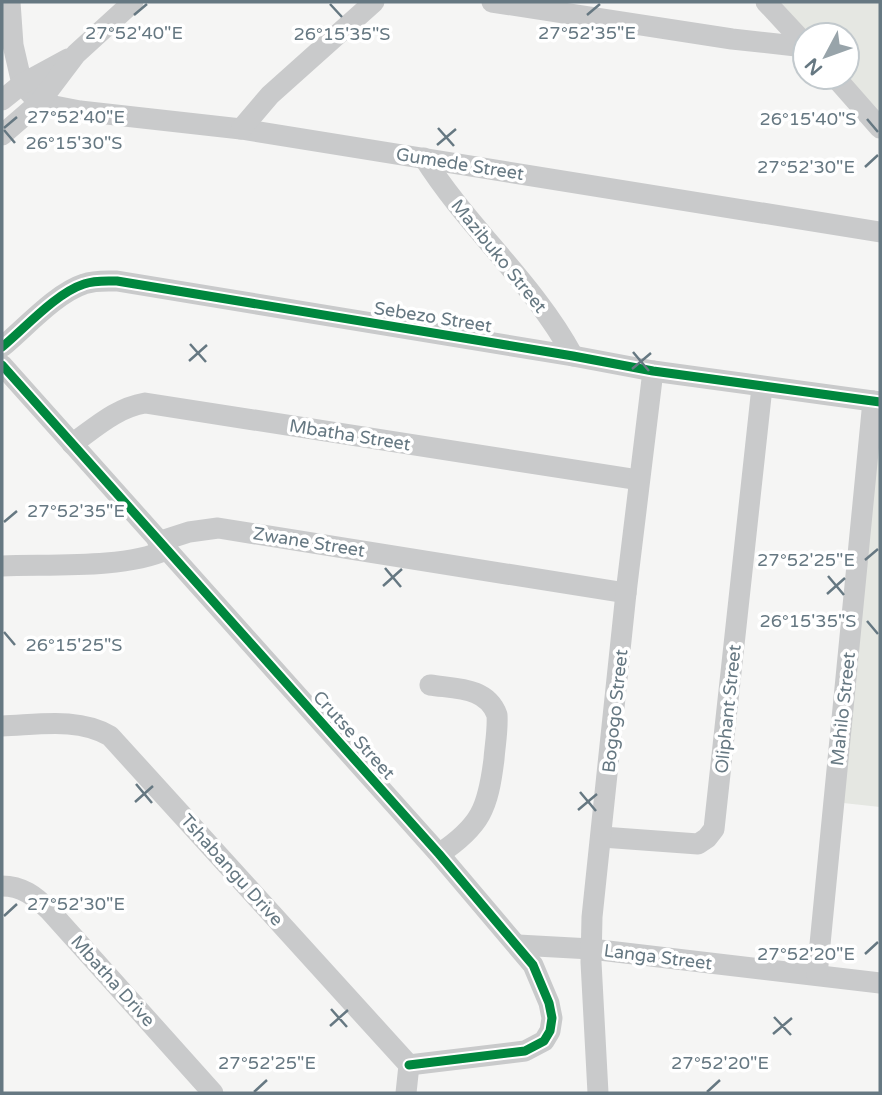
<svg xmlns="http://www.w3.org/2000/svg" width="882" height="1095" viewBox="0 0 882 1095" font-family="'Varela Round',sans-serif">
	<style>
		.green { fill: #e5e7e2 }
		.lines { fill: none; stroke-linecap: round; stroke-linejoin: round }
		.minor { stroke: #c9cacb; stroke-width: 21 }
		.cycleway-casing { stroke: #fff; stroke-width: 13 }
		.cycleway { stroke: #00873e; stroke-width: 9 }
		.ticks { fill: none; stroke: #667882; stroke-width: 2.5 }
		.labels { text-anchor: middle; stroke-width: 7; stroke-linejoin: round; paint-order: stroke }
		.street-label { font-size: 18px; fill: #667882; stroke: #fff }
		.ticks-label { font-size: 18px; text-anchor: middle; fill: #667882; stroke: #fff; stroke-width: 7; stroke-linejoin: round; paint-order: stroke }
	</style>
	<rect width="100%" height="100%" fill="#f5f5f4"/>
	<g class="green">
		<path d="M 770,2 L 880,2 L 880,127 L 847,77 L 847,35 L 805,35 Z"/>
		<path d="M 880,407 L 880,807 L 834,802 Z"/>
	</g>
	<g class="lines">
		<g class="minor">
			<path d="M 10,2 L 13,45 L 22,84 L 39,103"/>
			<path d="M 492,2 L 732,39 L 805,47"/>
			<path d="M 766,2 L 805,44"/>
			<path d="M 835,77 L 880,128"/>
			<path d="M 2,100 L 22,84 L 68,59"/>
			<path d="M 39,103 L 80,111 L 241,129 L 880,232"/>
			<path d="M 241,129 L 270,95 L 374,2"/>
			<path d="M 2,135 L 39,103 L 76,54 L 133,2"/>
			<path d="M 424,158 C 468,228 534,283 573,356"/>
			<path d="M 2,347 C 25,328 56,293 84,284 C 95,280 106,281 117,281 L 573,356 L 653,371 L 880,402"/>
			<path d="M 2,365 L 439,854 L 533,965 L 549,1003 L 552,1018 L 550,1031 L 544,1041 L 525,1051 L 409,1065"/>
			<path d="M 72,444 C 96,427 116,408 145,403 L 639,480"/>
			<path d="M 158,542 L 189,532 L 218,528 L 626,593"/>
			<path d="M 2,566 C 49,564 124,569 166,550"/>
			<path d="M 430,685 C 456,689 487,687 497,715 C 498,730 495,745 494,759 C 488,808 481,826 439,854"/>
			<path d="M 2,726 C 37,725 78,717 110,736 L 409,1065 L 406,1093"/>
			<path d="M 602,837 L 698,844 L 707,838 L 714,829 L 762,387"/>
			<path d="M 2,886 C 22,886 35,896 49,910 L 213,1093"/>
			<path d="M 518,945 L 591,949 L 880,983"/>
			<path d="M 817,975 L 873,401"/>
			<path d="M 598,1093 L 591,962 L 592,917 L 626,593 L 653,371"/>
		</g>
		<g class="cycleway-casing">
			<g id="cycleway">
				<path d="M 2,347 C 25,328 56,293 84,284 C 95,280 106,281 117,281 L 573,356 L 653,371 L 880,402"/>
				<path d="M 2,365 L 439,854 L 533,965 L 549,1003 L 552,1018 L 550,1031 L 544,1041 L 525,1051 L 409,1065"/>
			</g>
		</g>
		<use href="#cycleway" class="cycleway"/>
	</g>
	<path class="ticks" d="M 330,4 L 342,17M 134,15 L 147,4M 587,15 L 600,4M 867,119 L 878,132M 4,128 L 17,117M 438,128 L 454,146M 4,130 L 15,143M 437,145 L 456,129M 865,167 L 878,155M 190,344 L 206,362M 633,352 L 649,371M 189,361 L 207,345M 632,369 L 651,353M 4,522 L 17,511M 865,560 L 878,549M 385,568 L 401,587M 828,576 L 844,595M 383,586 L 402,569M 827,594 L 845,578M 867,621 L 878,634M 4,632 L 15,645M 136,784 L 152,803M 580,792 L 596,811M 135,802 L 153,786M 578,810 L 597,794M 4,916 L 17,904M 865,954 L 878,942M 331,1009 L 347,1027M 774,1017 L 791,1035M 330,1026 L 348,1010M 773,1034 L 792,1018M 254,1092 L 267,1080M 707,1092 L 720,1080"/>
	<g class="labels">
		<g class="street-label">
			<text transform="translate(460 164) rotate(9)" y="6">Gumede Street</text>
			<text transform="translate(499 256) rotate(51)" y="6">Mazibuko Street</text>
			<text transform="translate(433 317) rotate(9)" y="6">Sebezo Street</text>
			<text transform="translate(350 435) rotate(9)" y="6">Mbatha Street</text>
			<text transform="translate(309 542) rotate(9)" y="6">Zwane Street</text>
			<text transform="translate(728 709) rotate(-84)" y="6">Oliphant Street</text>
			<text transform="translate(843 709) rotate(-84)" y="6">Mahilo Street</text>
			<text transform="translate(615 711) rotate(-84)" y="6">Bogogo Street</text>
			<text transform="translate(354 735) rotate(48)" y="6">Crutse Street</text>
			<text transform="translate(232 870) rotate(48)" y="6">Tshabangu Drive</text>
			<text transform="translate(658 957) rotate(7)" y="6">Langa Street</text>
			<text transform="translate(113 981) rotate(48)" y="6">Mbatha Drive</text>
		</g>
	</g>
	<g class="ticks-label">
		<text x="134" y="39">27°52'40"E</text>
		<text x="587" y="39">27°52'35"E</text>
		<text x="342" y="40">26°15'35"S</text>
		<text x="76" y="123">27°52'40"E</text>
		<text x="808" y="125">26°15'40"S</text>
		<text x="74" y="149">26°15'30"S</text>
		<text x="806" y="173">27°52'30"E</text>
		<text x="76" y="517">27°52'35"E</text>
		<text x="806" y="566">27°52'25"E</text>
		<text x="808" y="627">26°15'35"S</text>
		<text x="74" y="651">26°15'25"S</text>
		<text x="76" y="910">27°52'30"E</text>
		<text x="806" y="960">27°52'20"E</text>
		<text x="267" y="1069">27°52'25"E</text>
		<text x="720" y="1069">27°52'20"E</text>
	</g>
	<rect width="882" height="1095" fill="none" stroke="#667882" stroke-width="7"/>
	<g transform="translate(826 56) rotate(229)"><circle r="33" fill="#ffffff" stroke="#c2c9cd" stroke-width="2"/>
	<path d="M0-5L12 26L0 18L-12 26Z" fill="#98a4aa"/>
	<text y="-10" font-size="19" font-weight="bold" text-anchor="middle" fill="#667882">N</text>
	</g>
</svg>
